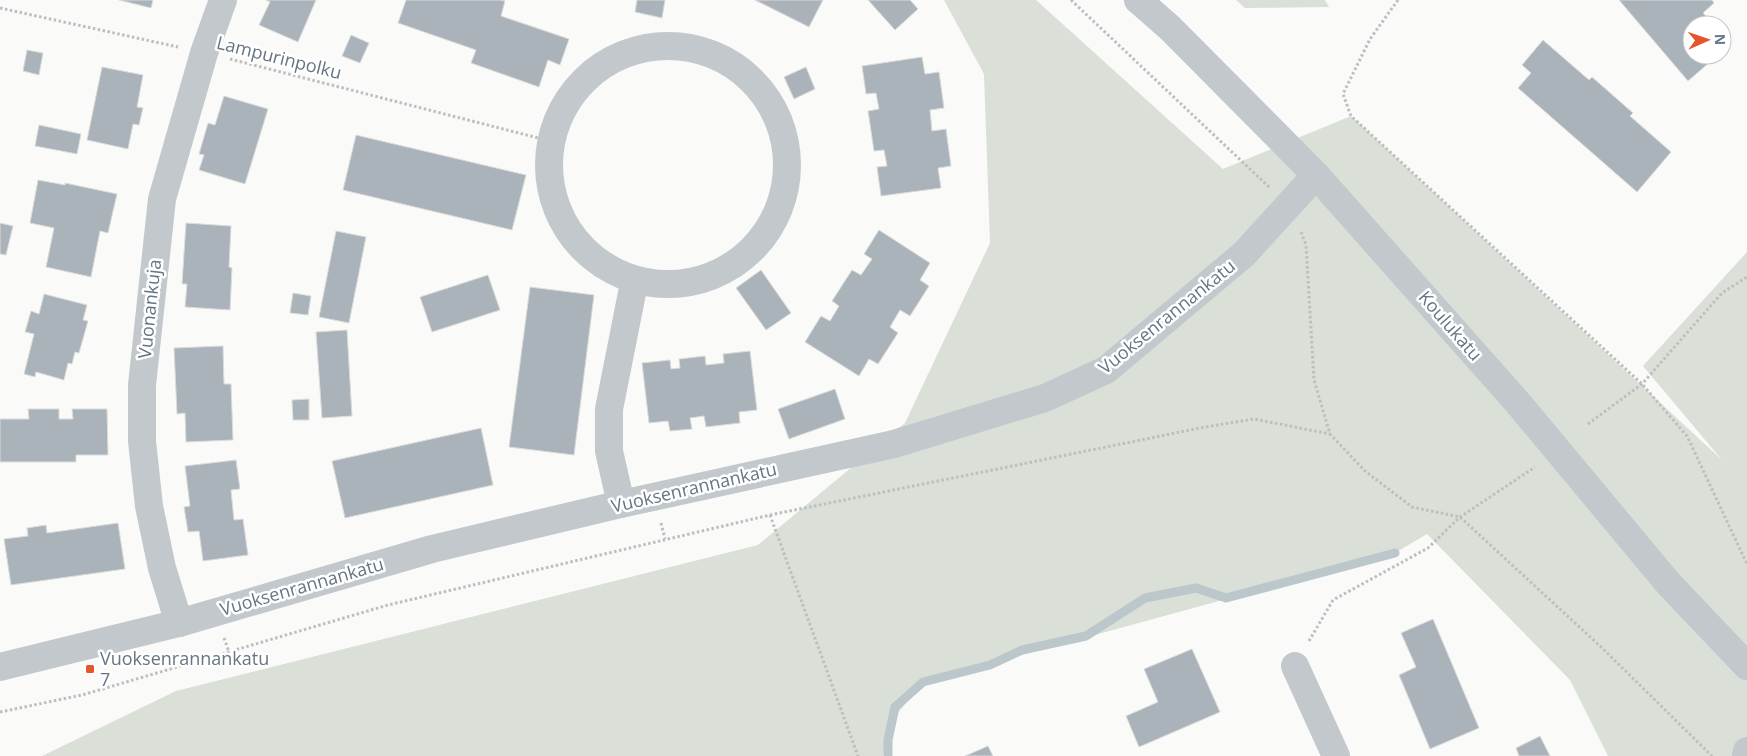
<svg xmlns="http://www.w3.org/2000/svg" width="1747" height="756" viewBox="0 0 1747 756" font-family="'Open Sans',sans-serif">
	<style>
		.green { fill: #dadfd7 }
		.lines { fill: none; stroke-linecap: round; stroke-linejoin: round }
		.stream { stroke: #bbc7cb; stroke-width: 9 }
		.building { fill: #aab3b9; stroke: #dcdcda }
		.path { stroke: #bbbfc2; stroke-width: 3; stroke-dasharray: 2.5 2.5; stroke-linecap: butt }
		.minor { stroke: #c3c8cc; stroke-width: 28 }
		.poi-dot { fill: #e4572e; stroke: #fff; stroke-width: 2 }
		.labels { text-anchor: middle; stroke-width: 5; stroke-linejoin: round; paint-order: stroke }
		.street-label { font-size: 18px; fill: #657683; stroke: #fff }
		.poi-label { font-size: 18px; fill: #657683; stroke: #fff; text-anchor: start }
	</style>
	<rect width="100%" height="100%" fill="#fafaf8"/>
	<g class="green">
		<path d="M 944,0 L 1036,0 L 1223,169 L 1351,116 L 1722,460 L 1643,366 L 1747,252 L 1747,744 L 1738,756 L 1608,756 L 1570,680 L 1427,534 L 1395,553 L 923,682 L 893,719 L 883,756 L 42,756 L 176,691 L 758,545 L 905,423 L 990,243 L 984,74 Z"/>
		<path d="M 1236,0 L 1325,0 L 1329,7 L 1245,8 Z"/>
	</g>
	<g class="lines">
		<path class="stream" d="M 888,756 L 888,740 L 895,707 L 923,682 L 990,665 L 1022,650 L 1086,636 L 1145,598 L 1196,588 L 1226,598 L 1395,553"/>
	</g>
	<g class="building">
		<path d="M 119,0 L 153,0 L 151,8 Z"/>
		<path d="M 266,0 L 316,0 L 298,42 L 259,25 L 270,2 Z"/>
		<path d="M 406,0 L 501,0 L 505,1 L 501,16 L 569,39 L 560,65 L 548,60 L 539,87 L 471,63 L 476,50 L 398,23 Z"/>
		<path d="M 637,0 L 665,0 L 662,18 L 635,12 Z"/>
		<path d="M 755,0 L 823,0 L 809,27 Z"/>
		<path d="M 868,0 L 910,0 L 918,9 L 895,30 Z"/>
		<path d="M 1619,0 L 1712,0 L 1714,3 L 1703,13 L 1714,25 L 1692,25 L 1692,55 L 1718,55 L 1688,81 Z"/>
		<path d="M 351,35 L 369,43 L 360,63 L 342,56 Z"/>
		<path d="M 1722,35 L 1730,45 L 1722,51 Z"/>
		<path d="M 1543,40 L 1589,80 L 1592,77 L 1633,113 L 1630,116 L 1671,152 L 1637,192 L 1518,88 L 1531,73 L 1522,65 Z"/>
		<path d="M 27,50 L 43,53 L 39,75 L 23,71 Z"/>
		<path d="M 922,57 L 925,74 L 939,72 L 944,108 L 930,110 L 932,131 L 946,129 L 951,166 L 938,168 L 941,188 L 881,196 L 877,167 L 887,166 L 884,150 L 874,151 L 868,111 L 879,109 L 876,93 L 866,94 L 862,66 Z"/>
		<path d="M 102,67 L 143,75 L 137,107 L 143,108 L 139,125 L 133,124 L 128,149 L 87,140 Z"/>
		<path d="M 806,67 L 815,89 L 794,99 L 784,77 Z"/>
		<path d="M 224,96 L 268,109 L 245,184 L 199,170 L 204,155 L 199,154 L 208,123 L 215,125 Z"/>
		<path d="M 39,125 L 81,134 L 77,154 L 35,146 Z"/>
		<path d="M 356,135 L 526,175 L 512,230 L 343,190 Z"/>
		<path d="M 38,180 L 65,185 L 65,183 L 117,194 L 108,233 L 100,231 L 91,277 L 46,267 L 54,228 L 30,223 Z"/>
		<path d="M 0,223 L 13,226 L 6,255 L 0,254 Z"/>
		<path d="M 186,223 L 231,226 L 229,267 L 232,268 L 230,310 L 185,307 L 187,284 L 182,284 Z"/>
		<path d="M 879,230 L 930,263 L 920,280 L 929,286 L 910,316 L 900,310 L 890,327 L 898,333 L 878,364 L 869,359 L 859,376 L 805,342 L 821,316 L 830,321 L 839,306 L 832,301 L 852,270 L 861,275 L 872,259 L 864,254 Z"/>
		<path d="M 336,231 L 366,237 L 349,323 L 319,317 Z"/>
		<path d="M 761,270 L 791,313 L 766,330 L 736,288 Z"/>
		<path d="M 488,275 L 500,310 L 432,332 L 420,297 Z"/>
		<path d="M 530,287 L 594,295 L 574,455 L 509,447 Z"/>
		<path d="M 293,293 L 311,296 L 308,315 L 290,313 Z"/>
		<path d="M 44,294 L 87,305 L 83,320 L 88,321 L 79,353 L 75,352 L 72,364 L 68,363 L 64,380 L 36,372 L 35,377 L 24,374 L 34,334 L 25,332 L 31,311 L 39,314 Z"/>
		<path d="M 347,330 L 352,416 L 322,418 L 316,332 Z"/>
		<path d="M 223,346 L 224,384 L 231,384 L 233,440 L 186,442 L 185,413 L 177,414 L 174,348 Z"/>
		<path d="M 750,351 L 757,410 L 739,412 L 740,423 L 706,427 L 704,416 L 690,418 L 692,429 L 670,431 L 668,421 L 649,423 L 642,363 L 670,360 L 671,369 L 680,368 L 679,359 L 705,356 L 706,365 L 724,363 L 723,354 Z"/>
		<path d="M 835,389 L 845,419 L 789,439 L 778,409 Z"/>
		<path d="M 309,399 L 309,420 L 293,420 L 292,400 Z"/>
		<path d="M 28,409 L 59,409 L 59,419 L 73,419 L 72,409 L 107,409 L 108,455 L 76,455 L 76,462 L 0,462 L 0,419 L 29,419 Z"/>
		<path d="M 481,428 L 493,485 L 345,518 L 332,461 Z"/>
		<path d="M 236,460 L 240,489 L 231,490 L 234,520 L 243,519 L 248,555 L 203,561 L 199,531 L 188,532 L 184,507 L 190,506 L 185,466 Z"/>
		<path d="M 118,523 L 125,569 L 11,585 L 4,539 L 28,536 L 27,528 L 46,525 L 47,533 Z"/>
		<path d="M 1433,619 L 1479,728 L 1430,749 L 1399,675 L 1416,667 L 1401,633 Z"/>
		<path d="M 1192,649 L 1220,712 L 1139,747 L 1126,716 L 1158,702 L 1144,669 Z"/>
		<path d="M 1540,736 L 1550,756 L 1519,756 L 1516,748 Z"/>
		<path d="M 988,746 L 993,756 L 965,756 Z"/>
	</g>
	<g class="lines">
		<g class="path">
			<path d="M 1071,0 L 1269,187"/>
			<path d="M 1398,0 L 1370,39 L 1343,94 L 1351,116 L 1642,384 L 1687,436 L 1747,564"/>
			<path d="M 0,8 L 178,47"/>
			<path d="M 230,59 L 550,141"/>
			<path d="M 1301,232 L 1306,245 L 1314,380 L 1330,434 L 1365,471 L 1412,507 L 1460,517 L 1600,646 L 1712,756"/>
			<path d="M 1588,424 L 1642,384 L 1722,293 L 1747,277"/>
			<path d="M 770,515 L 858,756"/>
			<path d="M 661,523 L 665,539"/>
			<path d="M 224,638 L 229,652"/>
			<path d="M 1309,641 L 1333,600 L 1428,548 L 1460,517 L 1535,467"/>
			<path d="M 0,712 L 82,695 L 388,605 L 770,515 L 1205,427 L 1254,419 L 1330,434"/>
		</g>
		<g class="minor">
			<path d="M 1138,0 L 1170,28 L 1316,175 L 1518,403 L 1668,583 L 1747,666"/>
			<circle cx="668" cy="165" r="119"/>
			<path d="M 621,504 L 609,451 L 609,409 L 634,283"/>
			<path d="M 179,623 L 162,568 L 149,506 L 142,441 L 142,385 L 162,199 L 204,53 L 223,0"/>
			<path d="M 1295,666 L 1336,756"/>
			<path d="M 0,667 L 179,623 L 432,549 L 621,504 L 894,444 L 1045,398 L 1106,370 L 1244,254 L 1316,175"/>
			<path d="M 1746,756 L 1747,751"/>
		</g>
	</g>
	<rect class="poi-dot" x="85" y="664" width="10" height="10" rx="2.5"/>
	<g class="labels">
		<g class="street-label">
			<text transform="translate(279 58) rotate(14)" y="6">Lampurinpolku</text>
			<text transform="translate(150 309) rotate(-84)" y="6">Vuonankuja</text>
			<text transform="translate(1167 317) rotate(-39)" y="6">Vuoksenrannankatu</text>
			<text transform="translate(1450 326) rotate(49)" y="6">Koulukatu</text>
			<text transform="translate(694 488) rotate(-13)" y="6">Vuoksenrannankatu</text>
			<text transform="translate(302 587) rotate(-16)" y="6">Vuoksenrannankatu</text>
		</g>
		<g class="poi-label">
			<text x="100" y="665">Vuoksenrannankatu<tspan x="100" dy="21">7</tspan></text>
		</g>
	</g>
	<g transform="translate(1707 40) rotate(88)"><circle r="24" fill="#ffffff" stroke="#c1c8cd"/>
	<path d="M0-4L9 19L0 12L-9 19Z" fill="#e4572e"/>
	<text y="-8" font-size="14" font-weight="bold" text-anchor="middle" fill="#657683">N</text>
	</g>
</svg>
